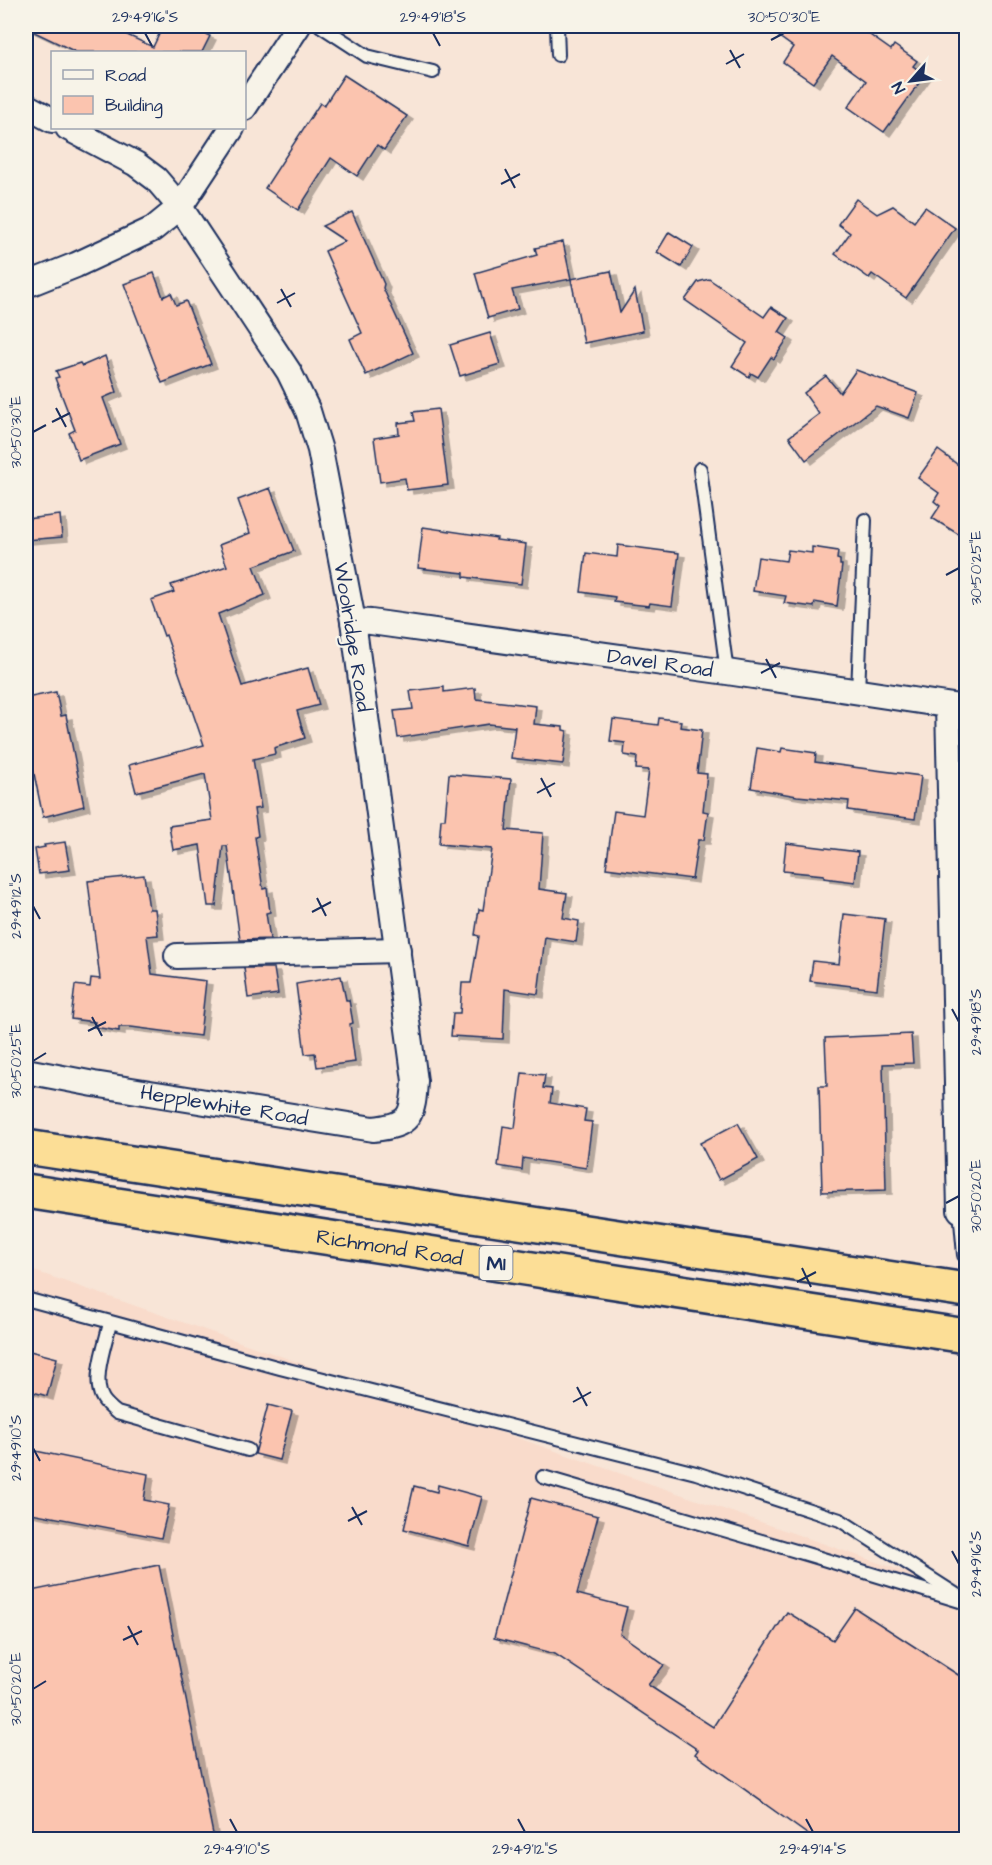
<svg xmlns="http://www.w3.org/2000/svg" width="992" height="1865" viewBox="0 0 992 1865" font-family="'Architects Daughter',sans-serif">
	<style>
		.built { fill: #f9dbcb }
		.building { fill: #fbc4af; stroke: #1b2f5e; stroke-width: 1.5; filter: url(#shadow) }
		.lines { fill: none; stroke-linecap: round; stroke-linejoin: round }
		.lane-casing { stroke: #1b2f5e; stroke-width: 16 }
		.street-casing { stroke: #1b2f5e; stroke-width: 28 }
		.highway-casing { stroke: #1b2f5e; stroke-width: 38 }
		.lane { stroke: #f7f3e8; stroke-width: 12 }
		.street { stroke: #f7f3e8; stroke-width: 24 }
		.highway { stroke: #fcde96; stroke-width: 33 }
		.ticks { fill: none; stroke: #1b2f5e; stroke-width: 2 }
		.labels { text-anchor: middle; stroke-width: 4.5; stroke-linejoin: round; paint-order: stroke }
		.shield { fill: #f7f3e8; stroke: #5d6a87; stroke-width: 1.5 }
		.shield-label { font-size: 20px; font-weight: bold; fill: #1b2f5e }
		.street-label { font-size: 21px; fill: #1b2f5e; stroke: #f7f3e8 }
		.neatline { fill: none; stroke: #1b2f5e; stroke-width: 2 }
		.ticks-label { font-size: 15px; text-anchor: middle; fill: #1b2f5e }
	</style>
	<defs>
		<filter id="shadow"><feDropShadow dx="6" dy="4" stdDeviation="0" flood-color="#0004"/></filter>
	</defs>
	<rect width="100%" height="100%" fill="#f8e5d7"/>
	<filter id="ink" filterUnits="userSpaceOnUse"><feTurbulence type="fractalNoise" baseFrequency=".0167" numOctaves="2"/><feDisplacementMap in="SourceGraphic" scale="12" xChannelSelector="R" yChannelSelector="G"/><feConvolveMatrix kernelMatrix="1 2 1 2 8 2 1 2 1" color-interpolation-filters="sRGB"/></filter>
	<g filter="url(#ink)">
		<path class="built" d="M 26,1268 L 966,1593 L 966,1839 L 26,1840 Z"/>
		<g class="building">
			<path d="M 26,26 L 108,26 L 153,47 L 163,26 L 187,26 L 210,36 L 202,52 L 76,52 L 26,28 Z"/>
			<path d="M 764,26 L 857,26 L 891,50 L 894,45 L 917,61 L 913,66 L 925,75 L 884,132 L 848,107 L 866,81 L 832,56 L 813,83 L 783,62 L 793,47 Z"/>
			<path d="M 344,75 L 407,116 L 384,150 L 377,145 L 357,176 L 331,158 L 298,210 L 265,188 L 320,103 L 324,106 Z"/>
			<path d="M 856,199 L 877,214 L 893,206 L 914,222 L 925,207 L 955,228 L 906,298 L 872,274 L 869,278 L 835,254 L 850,233 L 838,224 Z"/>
			<path d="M 352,212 L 384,284 L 383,288 L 413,353 L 366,375 L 350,339 L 362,333 L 325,251 L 345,241 L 322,226 Z"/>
			<path d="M 669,232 L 693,247 L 681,267 L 657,252 Z"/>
			<path d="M 563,242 L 571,279 L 512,290 L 518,309 L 488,318 L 475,273 L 537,255 L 535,248 Z"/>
			<path d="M 611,271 L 620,313 L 635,290 L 643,331 L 584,343 L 571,279 Z"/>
			<path d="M 154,273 L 163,297 L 171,293 L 176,305 L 186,301 L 211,364 L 162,383 L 124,284 Z"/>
			<path d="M 709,279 L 764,317 L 771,307 L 788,318 L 779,332 L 788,338 L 774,359 L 771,357 L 758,377 L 751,373 L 749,377 L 732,366 L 747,343 L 685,300 L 698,282 Z"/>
			<path d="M 490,333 L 500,364 L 460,376 L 450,345 Z"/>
			<path d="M 105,356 L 117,392 L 103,398 L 120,444 L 79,460 L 69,433 L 75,430 L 55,378 L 59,377 L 56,371 L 80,363 L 82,366 Z"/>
			<path d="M 856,370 L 918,393 L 909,418 L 876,406 L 806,460 L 789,437 L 819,414 L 804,393 L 826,376 L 840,393 Z"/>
			<path d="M 438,409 L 448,485 L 407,490 L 405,478 L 380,482 L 374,438 L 399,434 L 398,423 L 415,421 L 413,412 Z"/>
			<path d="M 938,450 L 966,471 L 966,539 L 932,518 L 940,506 L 934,501 L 939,493 L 918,478 Z"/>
			<path d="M 270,488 L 294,551 L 254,566 L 265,595 L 218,614 L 242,686 L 308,668 L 319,705 L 297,711 L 305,738 L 274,748 L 275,754 L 253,759 L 261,808 L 254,809 L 258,836 L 255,837 L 263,889 L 267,888 L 270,912 L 266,913 L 270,939 L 240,940 L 227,846 L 223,846 L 216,906 L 208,906 L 200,845 L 173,850 L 169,826 L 212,820 L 205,774 L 136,792 L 129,765 L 204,745 L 166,635 L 164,636 L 151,600 L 174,592 L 171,585 L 227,566 L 219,545 L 250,533 L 238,500 Z"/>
			<path d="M 60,515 L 62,537 L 26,540 L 26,519 Z"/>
			<path d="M 423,527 L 497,538 L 496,540 L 526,544 L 521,584 L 464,577 L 464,573 L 418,568 Z"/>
			<path d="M 618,545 L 679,553 L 672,606 L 650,603 L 649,606 L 614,602 L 615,597 L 581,592 L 586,553 L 617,557 Z"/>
			<path d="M 812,547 L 838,551 L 837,559 L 840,560 L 840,565 L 842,565 L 837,606 L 815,602 L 814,607 L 784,603 L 786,596 L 753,591 L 758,557 L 786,561 L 788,550 L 812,553 Z"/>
			<path d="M 444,687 L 444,692 L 475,688 L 476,699 L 536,706 L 534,724 L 563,727 L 563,730 L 567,731 L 563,764 L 511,758 L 515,727 L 489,724 L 398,738 L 394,711 L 413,709 L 410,691 Z"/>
			<path d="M 56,692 L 61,716 L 66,715 L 84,806 L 43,817 L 26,735 L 26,698 Z"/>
			<path d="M 659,718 L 681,721 L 680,727 L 702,730 L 697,773 L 707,774 L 703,811 L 708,812 L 704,840 L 698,840 L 692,879 L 606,868 L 614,811 L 643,815 L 649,770 L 636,769 L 637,757 L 624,755 L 625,743 L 610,741 L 613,719 L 658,725 Z"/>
			<path d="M 757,748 L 781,752 L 782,748 L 816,753 L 815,762 L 921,776 L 915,819 L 848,810 L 849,801 L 797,796 L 751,788 Z"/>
			<path d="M 449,774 L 511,779 L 506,830 L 543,833 L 539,889 L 567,893 L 563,918 L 579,921 L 576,942 L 545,937 L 538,994 L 505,989 L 503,1039 L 451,1036 L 453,1013 L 460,1013 L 462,983 L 471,983 L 479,936 L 475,935 L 479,909 L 483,910 L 492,849 L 439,844 L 441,819 L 445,819 Z"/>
			<path d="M 65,842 L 70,870 L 39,874 L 35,849 L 45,847 L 44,845 Z"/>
			<path d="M 786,843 L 858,852 L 855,882 L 824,878 L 824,875 L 783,871 Z"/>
			<path d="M 144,875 L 149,909 L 155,909 L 158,935 L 147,936 L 152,974 L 206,981 L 200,1036 L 131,1027 L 119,1027 L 119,1031 L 94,1027 L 95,1022 L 71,1019 L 75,985 L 90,987 L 91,978 L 100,979 L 88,881 Z"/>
			<path d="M 844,914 L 885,919 L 877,989 L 810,981 L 813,961 L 839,964 Z"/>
			<path d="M 244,968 L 274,968 L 278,994 L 248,998 Z"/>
			<path d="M 341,976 L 346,1000 L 349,1000 L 353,1023 L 350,1024 L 355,1062 L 317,1067 L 315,1053 L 305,1054 L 296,984 Z"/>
			<path d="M 911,1034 L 913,1063 L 883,1064 L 886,1190 L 822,1192 L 819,1086 L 827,1086 L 825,1038 Z"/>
			<path d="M 522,1073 L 545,1075 L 543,1088 L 552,1089 L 550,1103 L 586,1109 L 584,1121 L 592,1122 L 586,1168 L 523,1158 L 522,1170 L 498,1166 L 503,1126 L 515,1128 Z"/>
			<path d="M 738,1123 L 758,1159 L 719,1180 L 700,1143 Z"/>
			<path d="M 26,1350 L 57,1358 L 47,1396 L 26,1390 Z"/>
			<path d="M 268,1405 L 292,1411 L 279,1460 L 255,1454 Z"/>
			<path d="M 26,1449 L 148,1474 L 144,1500 L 169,1505 L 161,1538 L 26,1512 Z"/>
			<path d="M 438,1485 L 482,1497 L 469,1546 L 404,1529 L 414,1486 L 437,1492 Z"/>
			<path d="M 531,1498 L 598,1516 L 577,1594 L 627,1607 L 620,1634 L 664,1665 L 648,1685 L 713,1727 L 787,1612 L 833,1640 L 855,1608 L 966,1680 L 966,1839 L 814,1839 L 695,1754 L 698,1750 L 555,1654 L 494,1638 Z"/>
			<path d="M 159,1565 L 214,1839 L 26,1839 L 26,1592 Z"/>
		</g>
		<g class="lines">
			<g class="lane-casing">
				<g id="lane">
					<path d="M 321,26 L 367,56 L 433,72"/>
					<path d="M 557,26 L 558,55"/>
					<path d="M 700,469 L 727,672"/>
					<path d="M 858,692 L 865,520"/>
					<path d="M 960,1210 L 964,1255 L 966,1255"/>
					<path d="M 26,1299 L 280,1368 L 696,1473 L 840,1520 L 966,1601"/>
					<path d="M 110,1323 C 106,1342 91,1381 103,1399 C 106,1404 112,1409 117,1413 L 248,1450"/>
					<path d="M 543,1477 L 813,1556 L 960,1601"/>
				</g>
			</g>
			<g class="street-casing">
				<g id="street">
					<path d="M 26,106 L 52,120"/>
					<path d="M 244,108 L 298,26"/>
					<path d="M 26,285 L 76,265 L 153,229 L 180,207 L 232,128"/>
					<path id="s1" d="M 353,621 L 371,622 L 727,672 L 966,708"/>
					<path d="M 948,706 L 960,1210"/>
					<path d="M 177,956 L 398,950"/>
					<path id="s2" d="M 26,1071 L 94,1084 L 373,1129 C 411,1125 413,1116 415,1081 L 353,621 L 320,450 L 308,411 L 289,372 L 180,207 L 156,179 L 136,164 L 68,128"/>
				</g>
			</g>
			<g class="highway-casing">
				<g id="highway">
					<path d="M 26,1147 L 966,1290"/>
					<path id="s3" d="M 26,1191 L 966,1336"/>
				</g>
			</g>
			<use href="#lane" class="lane"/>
			<use href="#street" class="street"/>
			<use href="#highway" class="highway"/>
		</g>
	</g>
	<path class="ticks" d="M 145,33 L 152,46M 433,33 L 440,46M 771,40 L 784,33M 730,50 L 740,68M 726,64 L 744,54M 505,169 L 515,188M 501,184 L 520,174M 281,289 L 291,307M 277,303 L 295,293M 56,408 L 66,427M 52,422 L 70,413M 33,432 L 46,425M 946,575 L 959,568M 766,659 L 776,678M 761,673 L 780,663M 541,778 L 551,797M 537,793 L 555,783M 317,898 L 326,916M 33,906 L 40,919M 312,912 L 331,902M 952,1009 L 959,1022M 92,1017 L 102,1036M 88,1031 L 106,1022M 33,1061 L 46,1053M 946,1203 L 959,1196M 802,1268 L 811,1287M 797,1282 L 816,1272M 577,1387 L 587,1406M 573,1402 L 591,1392M 33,1448 L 40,1461M 352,1507 L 362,1525M 348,1521 L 367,1511M 952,1551 L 959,1564M 128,1626 L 138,1645M 123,1640 L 142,1631M 33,1689 L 46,1681M 230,1819 L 237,1832M 518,1819 L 525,1832M 806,1819 L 813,1832"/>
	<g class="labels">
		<rect class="shield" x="479.5" y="1246" width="33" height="34" rx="4.5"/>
		<g class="shield-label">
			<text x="496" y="1270">M1</text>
		</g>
		<g class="street-label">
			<text transform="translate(353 637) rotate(81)" y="7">Woolridge Road</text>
			<text dy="7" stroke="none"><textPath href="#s1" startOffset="310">Davel Road</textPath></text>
			<text dy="7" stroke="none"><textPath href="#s2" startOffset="201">Hepplewhite Road</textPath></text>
			<text dy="7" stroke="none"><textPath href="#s3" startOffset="368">Richmond Road</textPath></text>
		</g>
	</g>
	<rect width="992" height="1865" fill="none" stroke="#f7f3e8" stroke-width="66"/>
	<rect x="51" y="51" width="195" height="78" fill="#f7f3e8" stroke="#9fa5b1" stroke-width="1.5"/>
	<rect x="63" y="70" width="30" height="9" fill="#f7f3e8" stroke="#9fa5b1" stroke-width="1.5"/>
	<text x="105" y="81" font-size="18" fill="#1b2f5e">Road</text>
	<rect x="63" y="96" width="30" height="18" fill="#fbc4af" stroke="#9fa5b1" stroke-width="1.5"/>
	<text x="105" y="111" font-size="18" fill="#1b2f5e">Building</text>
	<g transform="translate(911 81) rotate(242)" stroke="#f7f3e8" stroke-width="4.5" paint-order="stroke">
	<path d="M0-4.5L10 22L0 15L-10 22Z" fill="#1b2f5e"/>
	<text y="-9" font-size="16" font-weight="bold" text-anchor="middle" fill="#1b2f5e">N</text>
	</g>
	<rect x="33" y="33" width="926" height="1799" class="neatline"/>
	<g class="ticks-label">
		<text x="145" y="22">29°49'16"S</text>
		<text x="433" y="22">29°49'18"S</text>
		<text x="784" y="22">30°50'30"E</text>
		<text transform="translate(16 432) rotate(-90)" y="5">30°50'30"E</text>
		<text transform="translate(976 568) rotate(-90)" y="5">30°50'25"E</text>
		<text transform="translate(16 906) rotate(-90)" y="5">29°49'12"S</text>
		<text transform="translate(976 1022) rotate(-90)" y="5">29°49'18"S</text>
		<text transform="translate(16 1061) rotate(-90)" y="5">30°50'25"E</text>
		<text transform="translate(976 1196) rotate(-90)" y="5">30°50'20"E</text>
		<text transform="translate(16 1448) rotate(-90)" y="5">29°49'10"S</text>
		<text transform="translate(976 1564) rotate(-90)" y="5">29°49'16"S</text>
		<text transform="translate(16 1689) rotate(-90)" y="5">30°50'20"E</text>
		<text x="237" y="1854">29°49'10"S</text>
		<text x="525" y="1854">29°49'12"S</text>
		<text x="813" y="1854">29°49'14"S</text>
	</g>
</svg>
